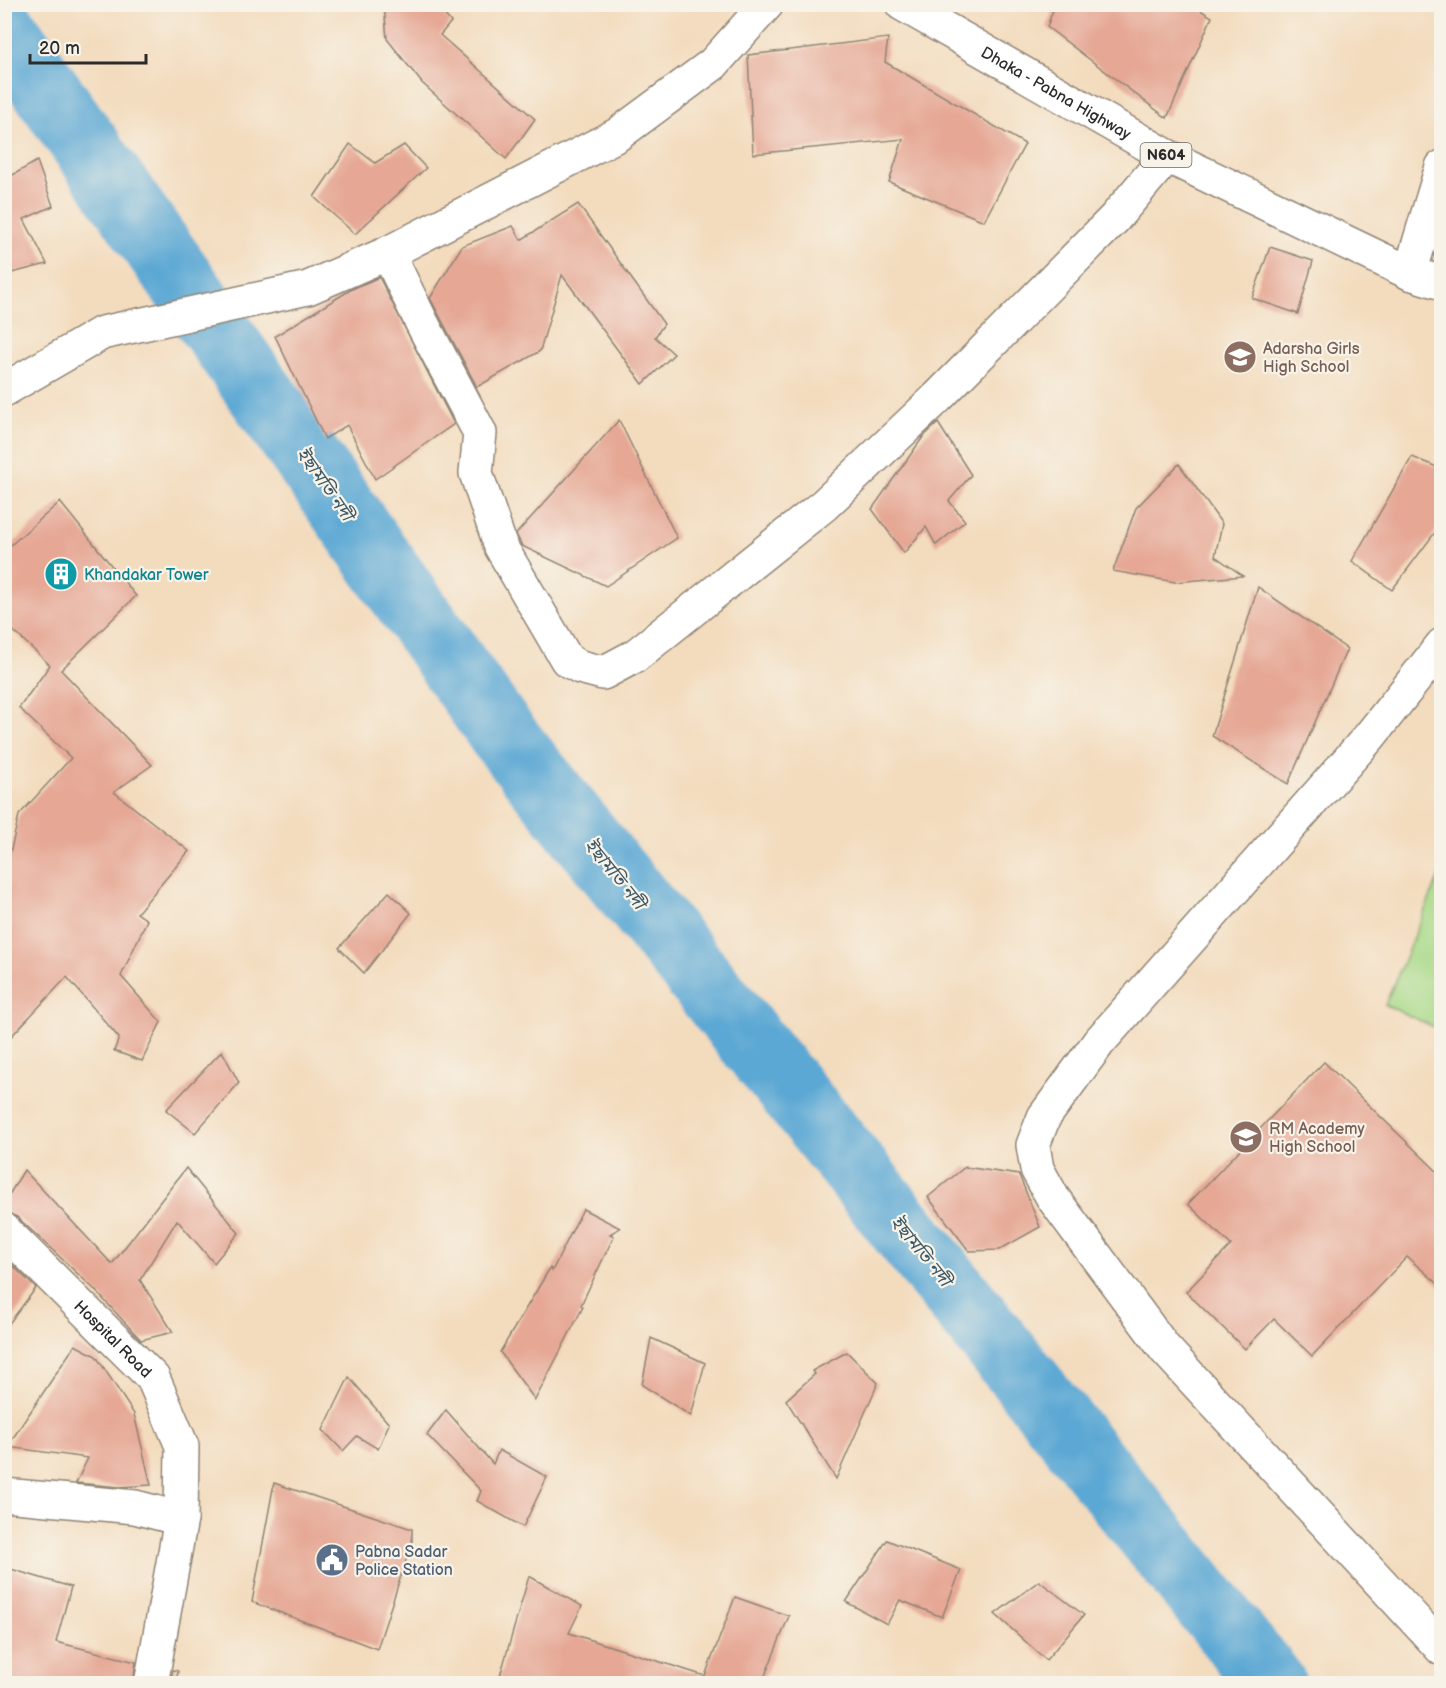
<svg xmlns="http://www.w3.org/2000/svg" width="1446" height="1688" viewBox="0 0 1446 1688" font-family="'Balsamiq Sans','Noto Sans Bengali',sans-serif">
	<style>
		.green { fill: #a8d988; stroke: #6a825a; stroke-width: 1.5 }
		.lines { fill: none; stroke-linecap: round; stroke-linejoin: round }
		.river { stroke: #5ba8d4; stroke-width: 69 }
		.building { fill: #e6a895 }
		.street-casing { stroke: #8f8374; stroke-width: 36 }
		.secondary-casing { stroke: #8f8374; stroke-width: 36 }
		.highway-casing { stroke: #8f8374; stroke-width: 36 }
		.street { stroke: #fff; stroke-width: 33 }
		.secondary { stroke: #fff; stroke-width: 33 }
		.highway { stroke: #fff; stroke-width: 33 }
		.labels { text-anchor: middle; stroke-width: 4.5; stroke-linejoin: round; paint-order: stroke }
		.shield { fill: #f7f3e8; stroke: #686764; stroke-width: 1.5 }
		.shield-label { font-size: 15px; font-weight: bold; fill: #2b2b2b }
		.street-label { font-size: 16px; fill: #2b2b2b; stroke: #f7f3e8 }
		.education-label { font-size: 16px; fill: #785e54; stroke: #f7f3e8; text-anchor: start }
		.culture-label { font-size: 16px; fill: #0d838f; stroke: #f7f3e8; text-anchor: start }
		.service-label { font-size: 16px; fill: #4e5e75; stroke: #f7f3e8; text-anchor: start }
		.water-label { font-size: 18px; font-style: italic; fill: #3c5766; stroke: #f7f3e8 }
	</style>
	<rect width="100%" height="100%" fill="#f7f3e8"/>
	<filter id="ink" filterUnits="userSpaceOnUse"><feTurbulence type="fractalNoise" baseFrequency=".0167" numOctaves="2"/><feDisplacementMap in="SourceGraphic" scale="12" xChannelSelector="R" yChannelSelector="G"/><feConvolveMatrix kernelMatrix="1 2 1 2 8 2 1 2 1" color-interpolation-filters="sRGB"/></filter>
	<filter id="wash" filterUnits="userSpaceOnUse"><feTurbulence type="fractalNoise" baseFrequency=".008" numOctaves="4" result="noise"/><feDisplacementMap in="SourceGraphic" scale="24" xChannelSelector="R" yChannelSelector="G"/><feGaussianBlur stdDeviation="1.35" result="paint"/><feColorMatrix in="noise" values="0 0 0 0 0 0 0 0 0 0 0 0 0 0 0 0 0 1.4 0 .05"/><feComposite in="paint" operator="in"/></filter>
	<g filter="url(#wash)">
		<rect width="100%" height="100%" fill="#f3dbbd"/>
		<path class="green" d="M 1441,872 L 1441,1030 L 1385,1005 Z"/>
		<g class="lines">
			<path class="river" d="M 4,30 L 502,734 L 1272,1684"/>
		</g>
		<g id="blocks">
			<g class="building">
				<path d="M 384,4 L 435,4 L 451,22 L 440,35 L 535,119 L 506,159 L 422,83 L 387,39 Z"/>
				<path d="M 1055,4 L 1190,4 L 1212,17 L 1167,118 L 1047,27 Z"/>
				<path d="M 888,38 L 885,62 L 1025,144 L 984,221 L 889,182 L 903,139 L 753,154 L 748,55 Z"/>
				<path d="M 350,144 L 375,163 L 404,145 L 426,168 L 355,234 L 314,197 Z"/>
				<path d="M 37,161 L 53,206 L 24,219 L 47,264 L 4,275 L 4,180 Z"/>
				<path d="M 578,204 L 664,324 L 655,337 L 674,354 L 643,384 L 562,275 L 540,351 L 477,387 L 430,298 L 462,246 L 513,226 L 521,240 Z"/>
				<path d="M 1270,247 L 1313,261 L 1298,314 L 1252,298 Z"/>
				<path d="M 379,277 L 454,424 L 375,479 L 347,425 L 325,439 L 275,336 L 352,289 Z"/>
				<path d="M 619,420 L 677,538 L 606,586 L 522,546 L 516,534 Z"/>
				<path d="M 938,423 L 971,475 L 949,501 L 965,521 L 936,545 L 926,527 L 904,553 L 872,509 L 923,437 Z"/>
				<path d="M 1412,457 L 1442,469 L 1442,523 L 1392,590 L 1352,561 Z"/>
				<path d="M 1179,464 L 1222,524 L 1215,556 L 1243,576 L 1175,582 L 1113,571 L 1136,508 Z"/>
				<path d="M 60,502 L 136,596 L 61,670 L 152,765 L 114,792 L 189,851 L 137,913 L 147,920 L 121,976 L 161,1022 L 142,1061 L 114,1051 L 119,1038 L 67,977 L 4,1044 L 4,879 L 19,815 L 71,758 L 19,708 L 50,665 L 4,622 L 4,551 Z"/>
				<path d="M 1258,587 L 1347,649 L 1288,784 L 1212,736 Z"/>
				<path d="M 389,892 L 411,913 L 364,973 L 339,948 Z"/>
				<path d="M 222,1051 L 239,1083 L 195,1133 L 166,1110 Z"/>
				<path d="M 1324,1062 L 1442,1176 L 1442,1287 L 1407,1257 L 1312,1356 L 1274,1319 L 1245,1349 L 1186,1292 L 1231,1245 L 1188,1204 Z"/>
				<path d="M 965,1167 L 1019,1175 L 1040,1227 L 999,1250 L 969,1251 L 928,1197 Z"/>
				<path d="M 186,1168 L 239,1233 L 214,1263 L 177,1220 L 140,1280 L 173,1332 L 141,1340 L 93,1288 L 17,1217 L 4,1212 L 4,1203 L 24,1170 L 112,1264 Z"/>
				<path d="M 583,1209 L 620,1228 L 610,1234 L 614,1236 L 581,1305 L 583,1307 L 535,1400 L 500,1352 L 550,1268 L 552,1271 Z"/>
				<path d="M 4,1257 L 36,1288 L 4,1330 Z"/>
				<path d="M 651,1338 L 705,1363 L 691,1416 L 642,1385 Z"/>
				<path d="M 75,1345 L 96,1356 L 134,1414 L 151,1485 L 119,1487 L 76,1483 L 88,1458 L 7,1447 Z"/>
				<path d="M 847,1352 L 878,1383 L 836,1479 L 786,1400 L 815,1374 L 812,1371 Z"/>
				<path d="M 349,1377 L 389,1424 L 378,1449 L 357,1436 L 343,1451 L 323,1430 Z"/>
				<path d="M 446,1410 L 493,1464 L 499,1450 L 547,1477 L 523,1527 L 477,1501 L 481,1491 L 427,1435 Z"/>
				<path d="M 274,1483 L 412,1529 L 412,1542 L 377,1649 L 252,1602 Z"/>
				<path d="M 887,1540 L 961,1570 L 942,1617 L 900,1600 L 887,1624 L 846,1602 Z"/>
				<path d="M 4,1567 L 71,1587 L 56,1642 L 136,1662 L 133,1683 L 4,1683 Z"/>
				<path d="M 529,1576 L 582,1606 L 569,1633 L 705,1676 L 735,1597 L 789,1616 L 762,1683 L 498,1683 Z"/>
				<path d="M 1039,1581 L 1084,1615 L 1046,1660 L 995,1614 Z"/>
				<path d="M 173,1670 L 178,1671 L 176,1683 L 170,1683 Z"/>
			</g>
		</g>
	</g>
	<g filter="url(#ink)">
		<use href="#blocks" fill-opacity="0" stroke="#8f8374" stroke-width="1.5"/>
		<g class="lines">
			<g class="street-casing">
				<g id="street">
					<path d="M 388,253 L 422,323 L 480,433 L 476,473 L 501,547 L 567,660 L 580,667 L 603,673 L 635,656 L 824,505 L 938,397 L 1114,219 L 1167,156"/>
					<path d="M 4,390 L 102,333 L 308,288 L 388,253 L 617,135 L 713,64 L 767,4"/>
					<path d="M 1442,645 L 1370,736 L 1099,1042 L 1044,1117 L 1033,1145 L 1037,1169 L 1053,1198 L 1165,1349 L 1442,1649"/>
					<path d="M 4,1495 L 135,1507 L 181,1519"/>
				</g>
			</g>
			<g class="secondary-casing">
				<g id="secondary">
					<path d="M 1410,273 L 1442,167"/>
					<path id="s1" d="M 4,1230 L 153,1378 L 182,1446 L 181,1519 L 151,1684"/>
				</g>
			</g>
			<g class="highway-casing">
				<g id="highway">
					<path id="s2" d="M 902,4 L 1167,156 L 1410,273 L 1442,283"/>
				</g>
			</g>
			<use href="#street" class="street"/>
			<use href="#secondary" class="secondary"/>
			<use href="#highway" class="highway"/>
		</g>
	</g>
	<defs>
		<g id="school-disc" transform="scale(1.725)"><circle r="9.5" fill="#8d6e63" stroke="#f7f3e8"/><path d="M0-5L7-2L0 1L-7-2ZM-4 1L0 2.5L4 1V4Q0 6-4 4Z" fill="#fff"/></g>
		<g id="building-disc" transform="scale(1.725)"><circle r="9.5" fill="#0f9aa8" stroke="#f7f3e8"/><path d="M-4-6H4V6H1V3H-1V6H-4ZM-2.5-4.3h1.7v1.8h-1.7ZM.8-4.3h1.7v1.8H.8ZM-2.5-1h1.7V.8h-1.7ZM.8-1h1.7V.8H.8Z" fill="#fff"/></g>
		<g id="civic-disc" transform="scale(1.725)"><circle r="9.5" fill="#5c6f8a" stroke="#f7f3e8"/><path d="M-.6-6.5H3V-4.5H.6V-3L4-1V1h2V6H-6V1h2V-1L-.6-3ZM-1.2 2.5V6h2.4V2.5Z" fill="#fff"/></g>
	</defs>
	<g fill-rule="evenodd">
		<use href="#school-disc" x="1240" y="357"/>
		<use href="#building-disc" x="61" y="574"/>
		<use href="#school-disc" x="1246" y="1137"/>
		<use href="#civic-disc" x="332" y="1560"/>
	</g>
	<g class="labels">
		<rect class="shield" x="1140.5" y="143" width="51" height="24" rx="4.5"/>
		<g class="shield-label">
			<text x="1166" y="160">N604</text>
		</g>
		<g class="street-label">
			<text dy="6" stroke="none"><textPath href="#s2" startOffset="178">Dhaka - Pabna Highway</textPath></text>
			<text dy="6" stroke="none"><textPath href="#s1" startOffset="154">Hospital Road</textPath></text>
		</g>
		<g class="education-label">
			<text x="1263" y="354">Adarsha Girls<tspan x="1263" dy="18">High School</tspan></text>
			<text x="1269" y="1134">RM Academy<tspan x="1269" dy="18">High School</tspan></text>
		</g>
		<g class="culture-label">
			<text x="84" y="580">Khandakar Tower</text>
		</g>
		<g class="service-label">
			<text x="355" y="1557">Pabna Sadar<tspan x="355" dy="18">Police Station</tspan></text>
		</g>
		<g class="water-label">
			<text transform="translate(325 484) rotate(55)" y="6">ইছামতি নদী</text>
			<text transform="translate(615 874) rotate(51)" y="6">ইছামতি নদী</text>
			<text transform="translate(921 1251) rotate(51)" y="6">ইছামতি নদী</text>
		</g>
	</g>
	<rect width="1446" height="1688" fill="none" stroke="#f7f3e8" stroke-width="24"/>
	<path d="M30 54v9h116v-9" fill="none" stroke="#2b2b2b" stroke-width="3"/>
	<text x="39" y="54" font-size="18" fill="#2b2b2b" stroke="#f7f3e8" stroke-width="4.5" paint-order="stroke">20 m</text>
</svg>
